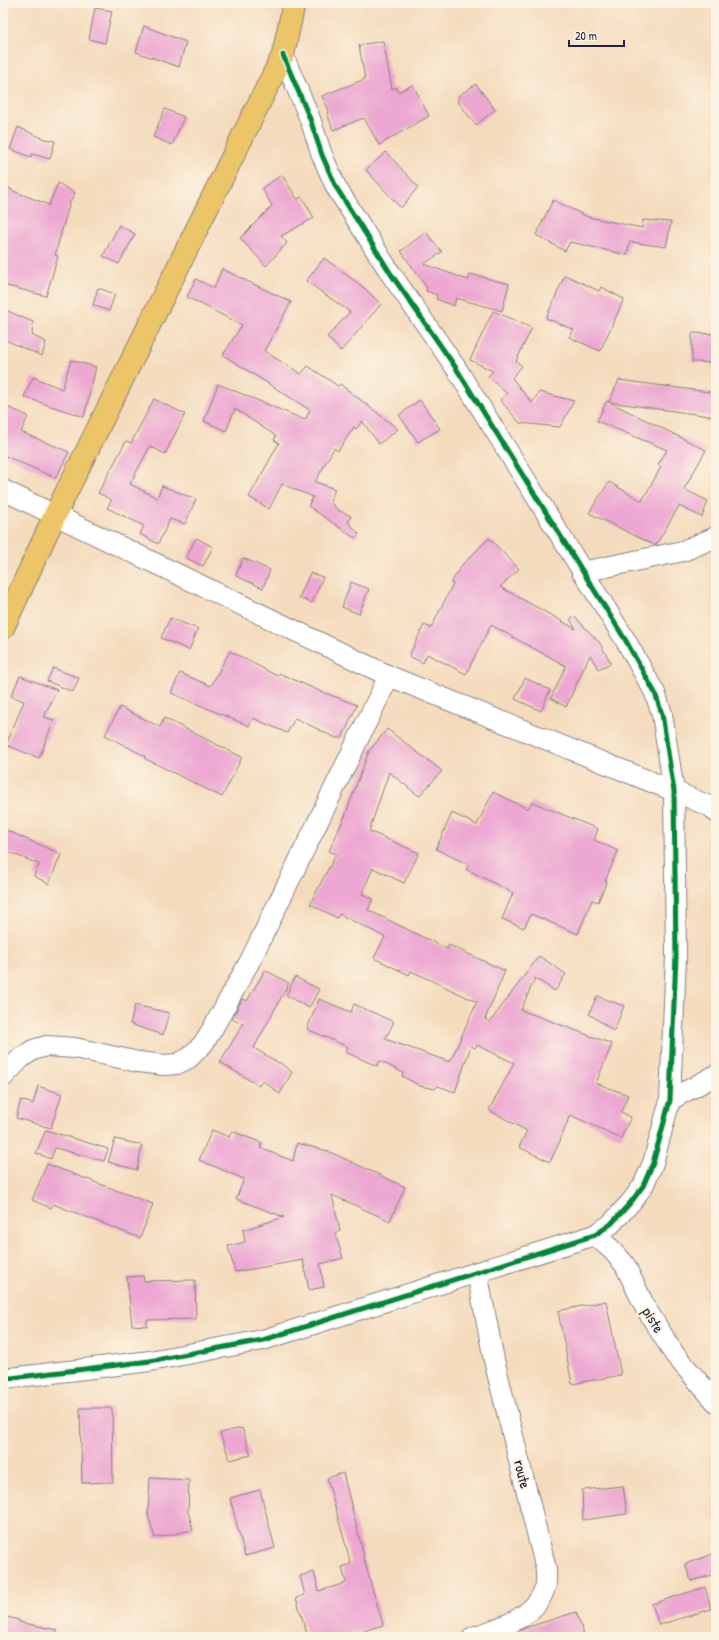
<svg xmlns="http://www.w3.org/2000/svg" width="719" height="1640" viewBox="0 0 719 1640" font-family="'Patrick Hand',sans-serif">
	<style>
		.building { fill: #eca7d2 }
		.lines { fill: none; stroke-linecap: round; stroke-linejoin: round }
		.minor-casing { stroke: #8b7e7c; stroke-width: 22 }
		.highway-casing { stroke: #8b7e7c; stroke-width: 24 }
		.minor { stroke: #fff; stroke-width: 20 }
		.highway { stroke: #ecc569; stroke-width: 22 }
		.cycleway-casing { stroke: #fcf5e5; stroke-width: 8 }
		.cycleway { stroke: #00873e; stroke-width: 5 }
		.labels { text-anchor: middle; stroke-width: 4; stroke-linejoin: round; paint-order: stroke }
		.street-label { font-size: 15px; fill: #22223b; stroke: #fcf5e5 }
	</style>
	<rect width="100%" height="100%" fill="#fcf5e5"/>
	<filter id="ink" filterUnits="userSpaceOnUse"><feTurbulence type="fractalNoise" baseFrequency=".025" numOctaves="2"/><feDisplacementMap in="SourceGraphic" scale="8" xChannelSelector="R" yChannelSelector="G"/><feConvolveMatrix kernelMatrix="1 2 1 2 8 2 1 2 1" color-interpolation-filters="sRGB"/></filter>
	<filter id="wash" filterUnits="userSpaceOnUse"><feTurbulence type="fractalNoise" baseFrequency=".012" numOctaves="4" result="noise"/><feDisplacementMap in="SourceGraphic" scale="16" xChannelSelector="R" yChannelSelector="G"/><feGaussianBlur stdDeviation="0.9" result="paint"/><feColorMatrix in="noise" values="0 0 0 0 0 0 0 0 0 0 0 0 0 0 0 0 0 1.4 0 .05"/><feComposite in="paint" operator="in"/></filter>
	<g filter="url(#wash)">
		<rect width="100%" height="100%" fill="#f4dbbd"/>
		<g id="blocks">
			<g class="building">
				<path d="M 95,8 L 112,11 L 105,43 L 89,39 Z"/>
				<path d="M 144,26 L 186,42 L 179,67 L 136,52 Z"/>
				<path d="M 383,41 L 392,89 L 396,87 L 398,92 L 413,85 L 429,116 L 379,145 L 364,118 L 333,130 L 327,112 L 329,111 L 322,96 L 365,79 L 359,45 Z"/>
				<path d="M 476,84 L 495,110 L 476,125 L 458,102 L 458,96 Z"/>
				<path d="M 165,109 L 184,117 L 172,145 L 153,137 Z"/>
				<path d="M 18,127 L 44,139 L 55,141 L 50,159 L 32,154 L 31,157 L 10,149 Z"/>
				<path d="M 386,152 L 418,187 L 401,208 L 366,170 Z"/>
				<path d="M 282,175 L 297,199 L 302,197 L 314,218 L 281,236 L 287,243 L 266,266 L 240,238 L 272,206 L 262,188 Z"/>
				<path d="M 58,183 L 75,193 L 70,202 L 55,255 L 58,256 L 46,296 L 3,285 L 3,185 L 16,192 L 49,205 Z"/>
				<path d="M 553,200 L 588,217 L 642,228 L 643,220 L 671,222 L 666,247 L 630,242 L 627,255 L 570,242 L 565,251 L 536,235 Z"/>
				<path d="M 119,225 L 135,234 L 119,264 L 103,256 Z"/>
				<path d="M 426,232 L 442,252 L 424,264 L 468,280 L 470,274 L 509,284 L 502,311 L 456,298 L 454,306 L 436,299 L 437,295 L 426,291 L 427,288 L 401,251 Z"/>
				<path d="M 324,258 L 363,287 L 381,304 L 341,351 L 327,337 L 350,312 L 306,281 Z"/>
				<path d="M 222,269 L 291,302 L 264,351 L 301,374 L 308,366 L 338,386 L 340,384 L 398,429 L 379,444 L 362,421 L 356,429 L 354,427 L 338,451 L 334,448 L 315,482 L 335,489 L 330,502 L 338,510 L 351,516 L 348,522 L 359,534 L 355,538 L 308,506 L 313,497 L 282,484 L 269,509 L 249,497 L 279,443 L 274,440 L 276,436 L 235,409 L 226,431 L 204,421 L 218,384 L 305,420 L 310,410 L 223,355 L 242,325 L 187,297 L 196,279 L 214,288 Z"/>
				<path d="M 565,275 L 599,291 L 601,287 L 624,299 L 600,351 L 569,337 L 574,330 L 546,318 Z"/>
				<path d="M 98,288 L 115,294 L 109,311 L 93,305 Z"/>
				<path d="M 3,309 L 33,322 L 32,335 L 46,342 L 42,356 L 3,339 Z"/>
				<path d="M 493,311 L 532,328 L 516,361 L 522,366 L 512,378 L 532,403 L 539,392 L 574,401 L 560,427 L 520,423 L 500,400 L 507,394 L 488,376 L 493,371 L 470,360 Z"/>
				<path d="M 692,333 L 716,334 L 716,363 L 692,362 Z"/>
				<path d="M 71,360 L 96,367 L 84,417 L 24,397 L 33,377 L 62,389 Z"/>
				<path d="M 619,380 L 716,393 L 716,417 L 609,402 Z"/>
				<path d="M 154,399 L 185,414 L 165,454 L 150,446 L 130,484 L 157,498 L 162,486 L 196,499 L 185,524 L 170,519 L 158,544 L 140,534 L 144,526 L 107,508 L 112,500 L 98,493 L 126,441 L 131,443 Z"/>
				<path d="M 420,400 L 440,429 L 418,442 L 399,415 Z"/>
				<path d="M 607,401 L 706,450 L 684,489 L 708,501 L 702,517 L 679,506 L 656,545 L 654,545 L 589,513 L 609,482 L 642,501 L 661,467 L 658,465 L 667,450 L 597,421 Z"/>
				<path d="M 3,405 L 28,416 L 21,432 L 69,452 L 56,478 L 3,455 Z"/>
				<path d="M 196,538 L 213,547 L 203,566 L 186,558 Z"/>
				<path d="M 489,538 L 519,569 L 500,587 L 576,629 L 570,619 L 574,616 L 599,642 L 611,663 L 598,669 L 590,655 L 566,707 L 551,698 L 566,666 L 491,625 L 466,674 L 427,654 L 423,663 L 409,656 L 424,625 L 431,628 L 453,584 L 451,583 L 461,566 Z"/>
				<path d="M 243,558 L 270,570 L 263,588 L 236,576 Z"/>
				<path d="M 310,573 L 323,577 L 312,603 L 299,598 Z"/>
				<path d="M 351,582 L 369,589 L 359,614 L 342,607 Z"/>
				<path d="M 170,618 L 198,629 L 189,650 L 161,638 Z"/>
				<path d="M 230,651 L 277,676 L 279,673 L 317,690 L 357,705 L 342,738 L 336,738 L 295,718 L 287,733 L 253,718 L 249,726 L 171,693 L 180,673 L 211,686 Z"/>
				<path d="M 53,668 L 79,678 L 73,692 L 47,681 Z"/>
				<path d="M 20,676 L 57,690 L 44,717 L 54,720 L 39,758 L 6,745 L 24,701 L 11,696 Z"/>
				<path d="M 525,678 L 550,690 L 541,711 L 515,699 Z"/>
				<path d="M 120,707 L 160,727 L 164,718 L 242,757 L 222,797 L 144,758 L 145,756 L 105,735 Z"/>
				<path d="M 387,729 L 442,771 L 419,796 L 389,772 L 369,831 L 419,853 L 404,883 L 373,868 L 362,894 L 373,899 L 368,910 L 447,949 L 449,945 L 505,971 L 485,1019 L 490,1022 L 539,956 L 566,974 L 555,991 L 535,978 L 521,1010 L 612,1044 L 596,1083 L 628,1095 L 621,1112 L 631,1117 L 621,1138 L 570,1115 L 560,1141 L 550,1162 L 519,1147 L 527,1131 L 489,1110 L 514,1063 L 477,1045 L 475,1048 L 471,1046 L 455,1092 L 438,1086 L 435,1089 L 420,1086 L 402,1076 L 403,1073 L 380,1061 L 377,1066 L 345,1052 L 348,1047 L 307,1029 L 319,999 L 351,1012 L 354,1004 L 394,1022 L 385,1039 L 450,1062 L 477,1002 L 411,971 L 409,975 L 374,958 L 385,937 L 339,914 L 337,918 L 310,904 L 336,854 L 329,851 L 345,816 L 369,751 Z"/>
				<path d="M 493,792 L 528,809 L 532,802 L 598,829 L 594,840 L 618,851 L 605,881 L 607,881 L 598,902 L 592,900 L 578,934 L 531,914 L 524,928 L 502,919 L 513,893 L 466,869 L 469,865 L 436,849 L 452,813 L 477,825 Z"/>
				<path d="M 3,829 L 61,854 L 49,884 L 34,876 L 39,864 L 3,850 Z"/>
				<path d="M 265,970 L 289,983 L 254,1048 L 278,1063 L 279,1062 L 292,1072 L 280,1094 L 262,1080 L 259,1086 L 220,1062 L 243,1024 L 232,1019 L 242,999 L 247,1001 Z"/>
				<path d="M 295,977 L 319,989 L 309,1008 L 286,995 Z"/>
				<path d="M 597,996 L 624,1006 L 614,1031 L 589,1014 Z"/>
				<path d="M 135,1005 L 169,1013 L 163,1035 L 130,1024 Z"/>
				<path d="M 38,1086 L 62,1094 L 51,1128 L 16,1118 L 21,1100 L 33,1104 Z"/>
				<path d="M 46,1130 L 108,1149 L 104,1161 L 55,1148 L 51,1159 L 36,1153 Z"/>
				<path d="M 212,1130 L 229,1137 L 232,1131 L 262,1143 L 260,1148 L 293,1161 L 297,1143 L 328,1151 L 405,1187 L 390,1221 L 332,1195 L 340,1231 L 335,1233 L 343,1258 L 320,1264 L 324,1287 L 309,1290 L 303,1260 L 235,1272 L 228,1246 L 245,1242 L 243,1230 L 284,1217 L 236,1199 L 244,1179 L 199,1160 Z"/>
				<path d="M 115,1139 L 142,1145 L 137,1170 L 108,1162 Z"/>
				<path d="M 47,1164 L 153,1204 L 140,1238 L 53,1204 L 51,1208 L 32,1200 Z"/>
				<path d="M 143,1276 L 144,1281 L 195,1280 L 196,1319 L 147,1320 L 147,1326 L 132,1325 L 127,1277 Z"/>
				<path d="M 606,1301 L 621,1375 L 572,1384 L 558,1311 Z"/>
				<path d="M 80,1408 L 112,1408 L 113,1482 L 82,1483 Z"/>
				<path d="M 242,1428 L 251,1455 L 230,1460 L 220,1433 Z"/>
				<path d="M 343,1473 L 364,1556 L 363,1556 L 383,1625 L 343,1637 L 308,1637 L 296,1598 L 305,1595 L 300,1576 L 314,1572 L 319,1591 L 346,1583 L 342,1567 L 351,1564 L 327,1478 Z"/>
				<path d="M 150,1478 L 189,1480 L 188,1511 L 193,1530 L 155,1538 L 148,1515 Z"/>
				<path d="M 623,1486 L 627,1514 L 583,1520 L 582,1490 Z"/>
				<path d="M 260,1490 L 275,1548 L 245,1556 L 230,1498 Z"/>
				<path d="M 716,1553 L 716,1574 L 691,1581 L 685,1564 Z"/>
				<path d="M 705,1587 L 711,1609 L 659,1625 L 652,1604 Z"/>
				<path d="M 576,1612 L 585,1637 L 507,1637 L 525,1628 Z"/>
				<path d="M 3,1616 L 19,1620 L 19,1622 L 57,1630 L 56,1637 L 3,1637 Z"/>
			</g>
		</g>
	</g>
	<g filter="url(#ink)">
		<use href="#blocks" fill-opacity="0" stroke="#8b7e7c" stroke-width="1"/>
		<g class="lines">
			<g class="minor-casing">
				<g id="minor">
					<path d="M 3,490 L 389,676 L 674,791 L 711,807 L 716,812"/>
					<path d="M 582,572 L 683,551 L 716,537"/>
					<path d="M 3,1077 L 21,1058 L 33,1050 L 46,1046 L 75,1048 L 138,1062 L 164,1065 L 177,1064 L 189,1058 L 203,1044 L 213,1028 L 251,959 L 389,676"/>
					<path d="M 670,1100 L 716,1075"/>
					<path d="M 595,1235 L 613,1251 L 625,1265 L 645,1307 L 675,1355 L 716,1402"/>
					<path d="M 3,1379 L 150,1361 L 263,1340 L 595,1235 L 611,1224 L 631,1202 L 643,1186 L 653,1163 L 670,1100 L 676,956 L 674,791 L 662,714 L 655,693 L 626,641 L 456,368 L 391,274 L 336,187 L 322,155 L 310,119 L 283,55"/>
					<path d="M 473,1637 C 500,1628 535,1618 545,1588 C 547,1583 546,1575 546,1569 L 494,1360 L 477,1272"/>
				</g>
			</g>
			<g class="highway-casing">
				<path id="highway" d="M 3,628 L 55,515 L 283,55 L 294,3"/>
			</g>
			<use href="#minor" class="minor"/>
			<use href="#highway" class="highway"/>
			<g class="cycleway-casing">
				<path id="cycleway" d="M 3,1379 L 150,1361 L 263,1340 L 595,1235 L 611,1224 L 631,1202 L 643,1186 L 653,1163 L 670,1100 L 676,956 L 674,791 L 662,714 L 655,693 L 626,641 L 456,368 L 391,274 L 336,187 L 322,155 L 310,119 L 283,55"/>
			</g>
			<use href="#cycleway" class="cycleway"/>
		</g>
	</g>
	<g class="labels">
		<g class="street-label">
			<text transform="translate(653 1320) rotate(59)" y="5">piste</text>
			<text transform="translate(522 1474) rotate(76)" y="5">route</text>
		</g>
	</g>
	<rect width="719" height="1640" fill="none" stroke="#fcf5e5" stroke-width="16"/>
	<path d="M569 40v6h55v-6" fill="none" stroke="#22223b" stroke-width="2"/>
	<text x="575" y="40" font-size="12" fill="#22223b" stroke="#fcf5e5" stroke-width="3" paint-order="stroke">20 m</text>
</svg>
